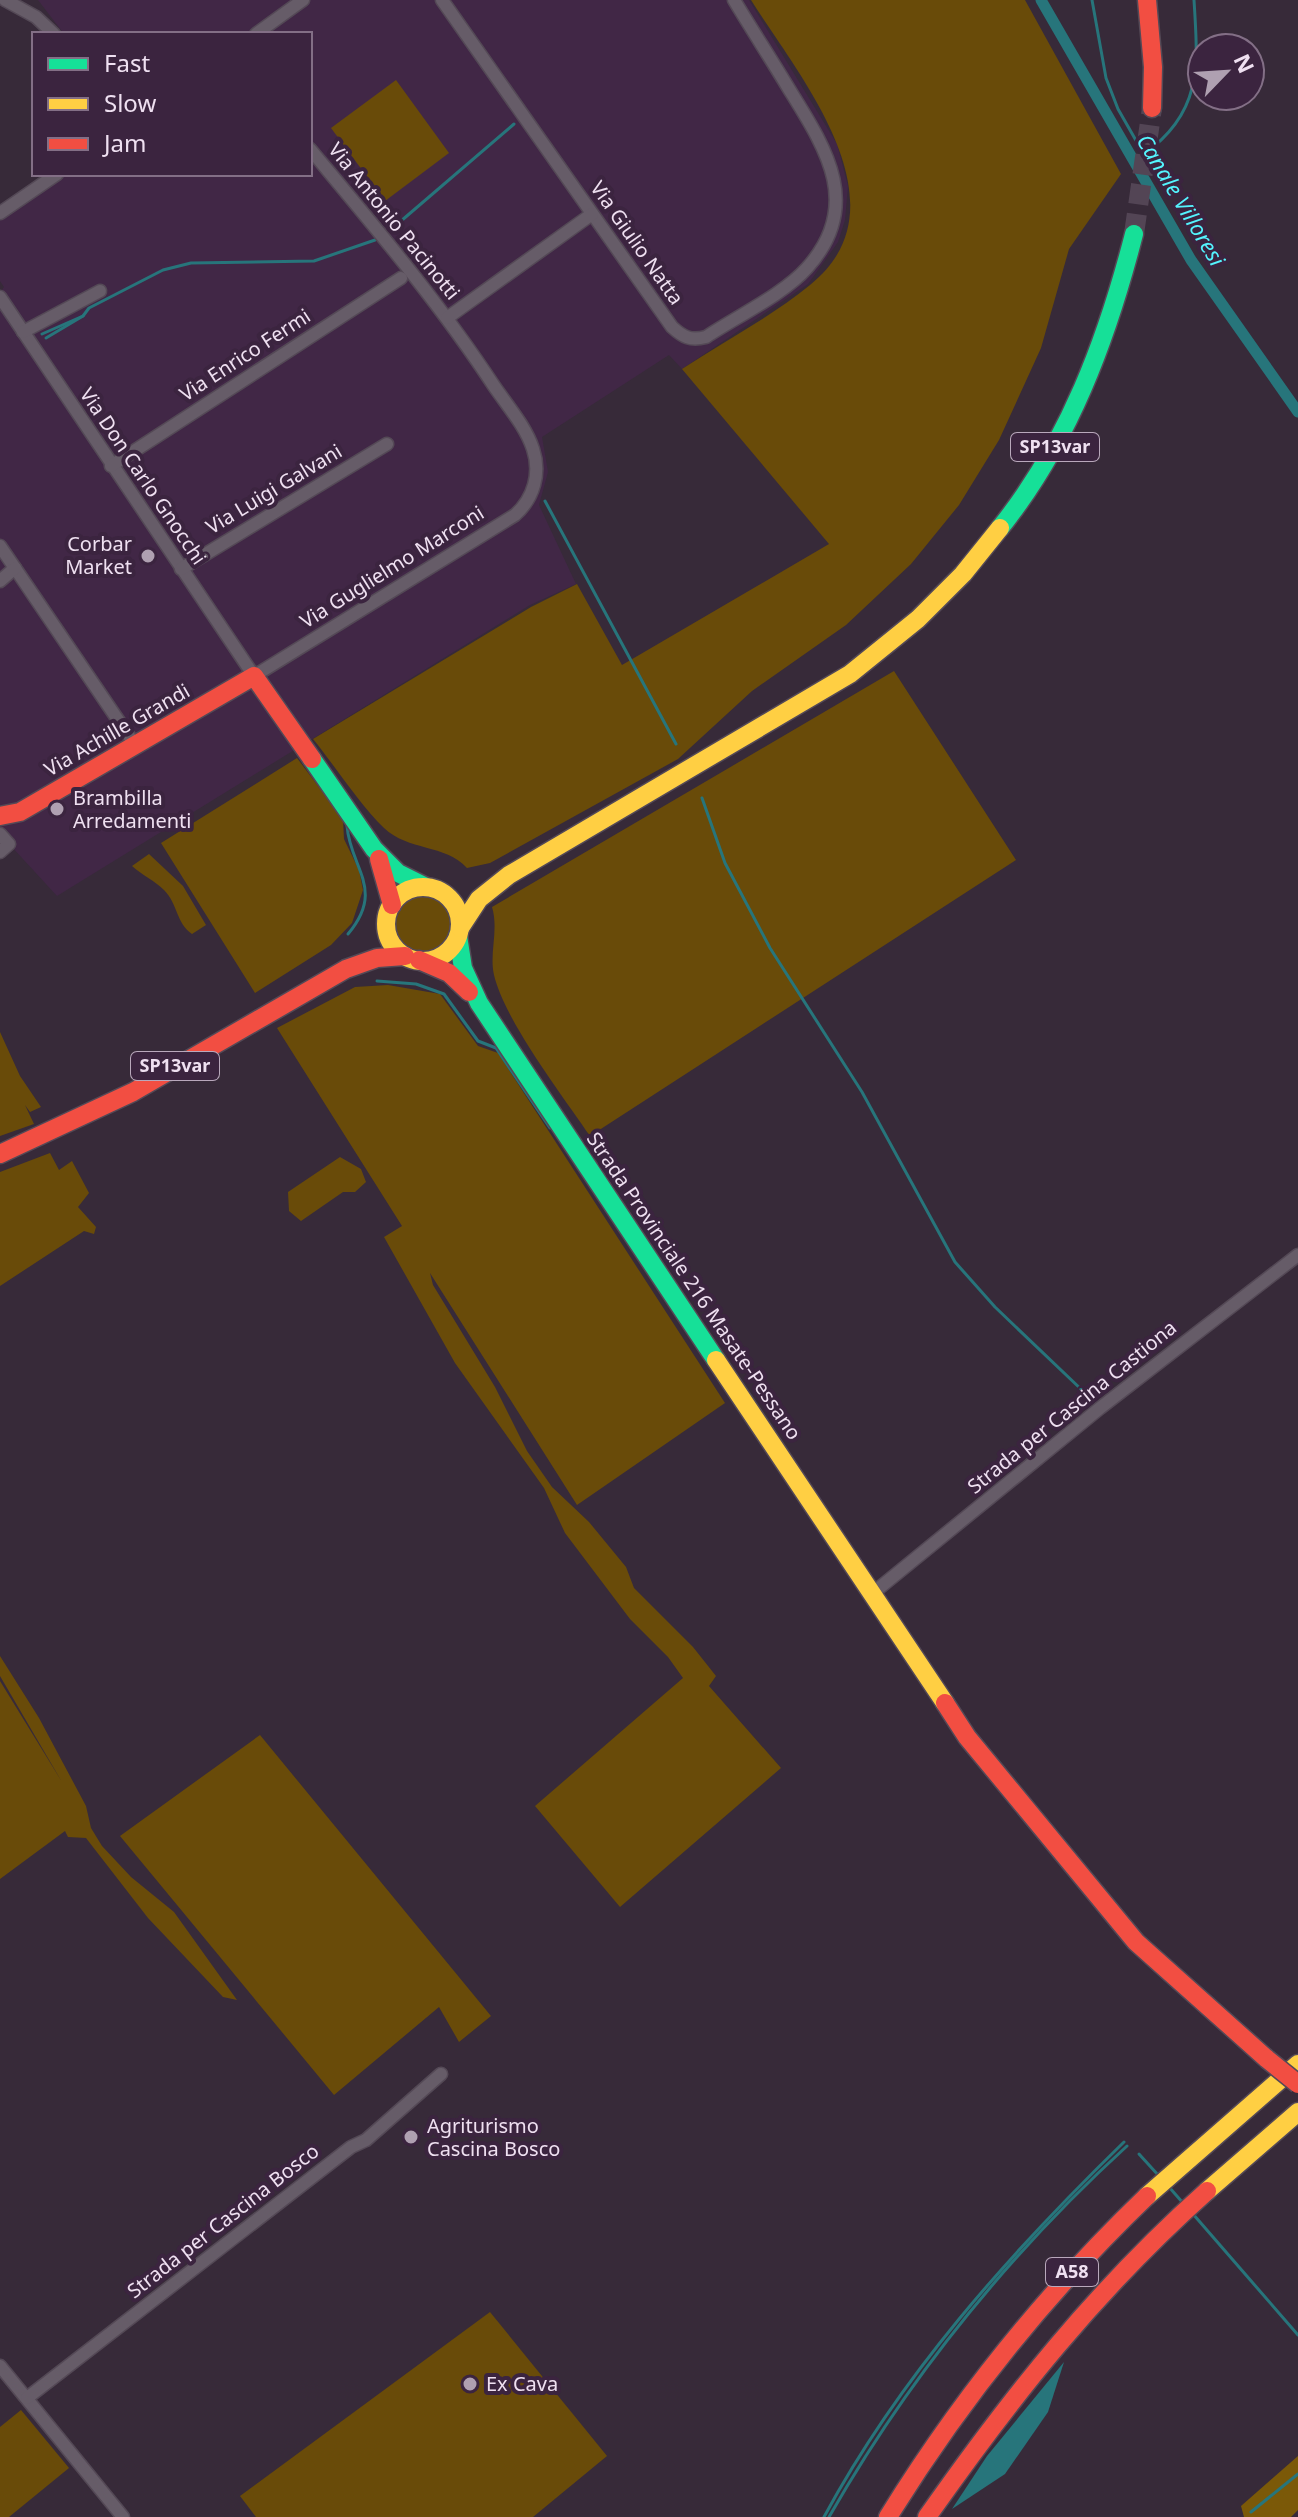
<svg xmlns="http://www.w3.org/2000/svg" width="1298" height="2517" viewBox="0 0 1298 2517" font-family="'Noto Sans',sans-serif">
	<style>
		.built { fill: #412746 }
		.green { fill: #694b09 }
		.forest { fill: #7b5908 }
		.water { fill: #27757b }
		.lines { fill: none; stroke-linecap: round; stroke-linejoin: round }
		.stream { stroke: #27757b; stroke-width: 3 }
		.canal { stroke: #27757b; stroke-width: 11 }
		.primary-tunnel { stroke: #534555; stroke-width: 20; stroke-dasharray: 20 10; stroke-linecap: butt }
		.street-casing { stroke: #544956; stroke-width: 15 }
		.fast-casing { stroke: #544956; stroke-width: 21 }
		.slow-casing { stroke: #544956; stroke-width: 21 }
		.jam-casing { stroke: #544956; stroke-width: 21 }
		.street { stroke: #665c68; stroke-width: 12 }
		.fast { stroke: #16e098; stroke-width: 18 }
		.slow { stroke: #ffcf43; stroke-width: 18 }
		.jam { stroke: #f24e42; stroke-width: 18 }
		.jam-bridge-casing { stroke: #544956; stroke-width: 21; stroke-linecap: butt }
		.jam-bridge { stroke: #f24e42; stroke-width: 18 }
		.poi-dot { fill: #afa0b1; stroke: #3b243f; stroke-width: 3 }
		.labels { text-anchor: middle; stroke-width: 8; stroke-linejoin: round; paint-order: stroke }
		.shield { fill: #3b243f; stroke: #b9a8bc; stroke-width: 2 }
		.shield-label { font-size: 18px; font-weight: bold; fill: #efe0f1 }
		.street-label { font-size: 20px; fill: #efe0f1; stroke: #3b243f }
		.poi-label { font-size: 20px; fill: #efe0f1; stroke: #3b243f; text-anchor: start }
		.water-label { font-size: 22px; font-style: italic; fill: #54f4fe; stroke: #3b243f }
	</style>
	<rect width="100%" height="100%" fill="#372a39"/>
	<path class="built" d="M 38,0 L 749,0 L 837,144 L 848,186 L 845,220 L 838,242 L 808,284 L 682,369 L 669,355 L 542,437 L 548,472 L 539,505 L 576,584 L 530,605 L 57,896 L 0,834 L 0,293 L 4,287 L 0,281 L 0,219 L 65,174 L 310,174 L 310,34 L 64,34 Z"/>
	<g class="green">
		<path d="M 751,0 L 1025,0 L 1121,174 L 1069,249 L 1041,348 L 999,440 L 959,505 L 911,564 L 846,625 L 752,691 L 678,759 L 490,863 L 467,868 C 445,844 408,851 384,828 C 360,805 335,766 313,739 L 531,607 L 577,584 L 622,665 L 829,544 L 682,369 C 724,341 771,317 810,285 C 910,205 798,75 751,0 Z"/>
		<path d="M 396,80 L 449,153 L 385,201 L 331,128 Z"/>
		<path d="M 894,671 L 1016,860 L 590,1136 C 562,1095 505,1021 494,975 C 489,953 499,930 492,907 Z"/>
		<path d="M 297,758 L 343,819 L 344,839 L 359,870 L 363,890 L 352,923 L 331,945 L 255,993 L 161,843 Z"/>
		<path d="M 149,854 L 183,886 L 206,925 L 192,934 C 176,923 178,904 164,890 C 155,881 142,875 132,866 Z"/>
		<circle cx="423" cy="924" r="31"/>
		<path d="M 388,985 L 440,994 L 478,1046 L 498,1053 L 725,1403 L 577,1505 L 430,1273 L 433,1285 L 495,1387 L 527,1451 L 552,1487 L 589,1522 L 626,1567 L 634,1588 L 693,1647 L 716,1676 L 709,1686 L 781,1768 L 620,1907 L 535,1806 L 683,1678 L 668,1657 L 630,1619 L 565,1533 L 544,1488 L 455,1363 L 384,1237 L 402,1226 L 277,1028 L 355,987 Z"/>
		<path d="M 0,1032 L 20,1076 L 41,1107 L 30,1112 L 25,1105 L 34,1124 L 0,1136 Z"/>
		<path d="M 50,1153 L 59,1170 L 72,1161 L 89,1193 L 78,1207 L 96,1227 L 94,1234 L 84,1231 L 0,1286 L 0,1172 Z"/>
		<path d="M 340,1157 L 361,1169 L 366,1182 L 355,1192 L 343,1192 L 301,1221 L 289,1211 L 288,1192 Z"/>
		<path d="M 0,1656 L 39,1718 L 86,1806 L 91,1828 L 102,1846 L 131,1877 L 174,1912 L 237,2000 L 223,1997 L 148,1918 L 86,1838 L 68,1837 L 65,1831 L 0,1879 L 0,1681 L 62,1782 L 0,1676 Z"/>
		<path d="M 260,1735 L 491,2016 L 459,2042 L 439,2007 L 334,2095 L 120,1836 Z"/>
		<path d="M 490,2312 L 607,2456 L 533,2517 L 256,2517 L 240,2496 Z"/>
		<path d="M 21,2410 L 69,2468 L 9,2517 L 0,2517 L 0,2427 Z"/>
	</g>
	<path class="forest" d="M 1298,2456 L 1298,2510 L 1291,2517 L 1244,2517 L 1241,2506 Z"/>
	<path class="water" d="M 1064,2362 L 1048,2412 L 1005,2474 L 952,2509 L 987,2456 Z"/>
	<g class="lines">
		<g class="stream">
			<path d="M 1092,0 L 1106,78 L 1118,109 L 1162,186"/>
			<path d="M 1144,154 C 1203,112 1198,65 1194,0"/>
			<path d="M 394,227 L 514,124"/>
			<path d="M 42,334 L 83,316 L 89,308 L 163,270 L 191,263 L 314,261 L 375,240"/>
			<path d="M 46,338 L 83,316"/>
			<path d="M 545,501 L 676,744"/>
			<path d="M 702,798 L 725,863 L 770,948 L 862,1092 L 955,1262 L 995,1307 L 1084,1392"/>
			<path d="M 347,826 C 350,868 386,889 348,934"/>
			<path d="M 377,981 L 416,984 L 444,994 L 478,1041 L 496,1048 L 550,1128"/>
			<path d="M 1139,2154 L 1159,2176"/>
			<path d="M 1169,2187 L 1183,2203"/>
			<path d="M 1193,2214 L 1298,2335"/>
			<path d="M 1251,2512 L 1298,2474"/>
			<path d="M 824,2517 C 900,2376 1010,2253 1124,2142"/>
			<path d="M 829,2517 C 908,2379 1010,2253 1127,2146"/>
		</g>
		<path class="canal" d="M 1041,0 L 1191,260 L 1298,412"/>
		<path class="primary-tunnel" d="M 1134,234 L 1152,108"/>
		<g class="street-casing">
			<g id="street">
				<path d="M 5,0 L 36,17 L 54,34"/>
				<path d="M 442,0 L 672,327 C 683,337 690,341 706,337 C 736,317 784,294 807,268 C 864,205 825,147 789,89 C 771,59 752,30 734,0"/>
				<path d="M 256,34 L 303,0"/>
				<path d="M 0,213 L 57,174"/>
				<path d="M 0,297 L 254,676 L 515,515 C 534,498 541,473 533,449 C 526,427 507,405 494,386 C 439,302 374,226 310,149"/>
				<path d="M 447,318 L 592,214"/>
				<path d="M 23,332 L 100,291"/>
				<path d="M 111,466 L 401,278"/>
				<path d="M 0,546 L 135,745"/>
				<path d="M 181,569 L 387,444"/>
				<path d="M 0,581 L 15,568"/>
				<path d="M 0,834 L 9,844 L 0,852"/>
				<path d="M 873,1593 L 1100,1408 L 1298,1255"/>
				<path d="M 0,2366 L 123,2517"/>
				<path d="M 27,2398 L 351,2147 L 366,2140 L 441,2074"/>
			</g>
		</g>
		<g class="fast-casing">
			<g id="fast">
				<path d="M 1000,528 C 1069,442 1107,339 1134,234"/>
				<path d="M 312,759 L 374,849 L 398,873 L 426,887"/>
				<path d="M 458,936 L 463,968 L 479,1003 L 716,1360"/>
			</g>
		</g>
		<g class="slow-casing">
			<g id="slow">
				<circle cx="423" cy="924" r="37"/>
				<path d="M 460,928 L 479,899 L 509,875 L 850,674 L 918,619 L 963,574 L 1000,528"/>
				<path d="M 716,1360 L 945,1703"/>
				<path d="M 1207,2191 L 1298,2112"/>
				<path d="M 1147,2196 L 1298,2064"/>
			</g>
		</g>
		<g class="jam-casing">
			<g id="jam">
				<path d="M 1147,0 L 1153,67 L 1152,108"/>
				<path d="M 0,816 L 20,812 L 254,676 L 312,759"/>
				<path d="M 379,859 L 392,905"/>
				<path d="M 419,960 L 449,973 L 469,992"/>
				<path d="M 0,1154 L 133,1092 L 346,969 L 377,958 L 405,956"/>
				<path d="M 945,1703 L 967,1737 L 1136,1942 L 1267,2059"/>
				<path d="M 888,2517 C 961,2399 1047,2292 1147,2196"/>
				<path d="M 927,2517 C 1012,2396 1096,2290 1207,2191"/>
			</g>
		</g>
		<use href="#street" class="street"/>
		<use href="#fast" class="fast"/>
		<use href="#slow" class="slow"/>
		<use href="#jam" class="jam"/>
		<g class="jam-bridge-casing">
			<path id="jam-bridge" d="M 1267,2059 L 1298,2084"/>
		</g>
		<use href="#jam-bridge" class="jam-bridge"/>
	</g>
	<g class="poi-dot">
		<circle cx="148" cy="556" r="8"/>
		<circle cx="57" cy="809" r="8"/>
		<circle cx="411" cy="2137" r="8"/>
		<circle cx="470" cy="2384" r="8"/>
	</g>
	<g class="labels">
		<g class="shield">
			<rect x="1011" y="433" width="88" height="28" rx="6"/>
			<rect x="131" y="1052" width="88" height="28" rx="6"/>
			<rect x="1046" y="2258" width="52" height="28" rx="6"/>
		</g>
		<g class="shield-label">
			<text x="1055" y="453">SP13var</text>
			<text x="175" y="1072">SP13var</text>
			<text x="1072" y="2278">A58</text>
		</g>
		<g class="street-label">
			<text transform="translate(394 221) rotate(51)" y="7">Via Antonio Pacinotti</text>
			<text transform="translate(637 243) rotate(55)" y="7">Via Giulio Natta</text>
			<text transform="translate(245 355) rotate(-33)" y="7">Via Enrico Fermi</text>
			<text transform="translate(143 476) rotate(56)" y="7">Via Don Carlo Gnocchi</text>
			<text transform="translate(274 489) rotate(-31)" y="7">Via Luigi Galvani</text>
			<text transform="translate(392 567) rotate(-32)" y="7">Via Guglielmo Marconi</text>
			<text transform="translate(117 730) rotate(-30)" y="7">Via Achille Grandi</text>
			<text transform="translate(694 1286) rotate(56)" y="7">Strada Provinciale 216 Masate-Pessano</text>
			<text transform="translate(1072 1407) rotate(-39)" y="7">Strada per Cascina Castiona</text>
			<text transform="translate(223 2221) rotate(-38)" y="7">Strada per Cascina Bosco</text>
		</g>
		<g class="poi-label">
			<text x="132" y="551" text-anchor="end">Corbar<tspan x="132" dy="23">Market</tspan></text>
			<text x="73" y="805">Brambilla<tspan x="73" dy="23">Arredamenti</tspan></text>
			<text x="427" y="2133">Agriturismo<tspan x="427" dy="23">Cascina Bosco</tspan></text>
			<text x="486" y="2391">Ex Cava</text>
		</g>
		<g class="water-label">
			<text transform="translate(1181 200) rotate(59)" y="8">Canale Villoresi</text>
		</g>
	</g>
	<rect x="32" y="32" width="280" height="144" fill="#3b243f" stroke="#836f86" stroke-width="2"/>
	<rect x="48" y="58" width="40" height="12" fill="#16e098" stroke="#836f86" stroke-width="2"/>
	<text x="104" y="72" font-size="24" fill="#efe0f1">Fast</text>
	<rect x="48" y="98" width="40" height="12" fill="#ffcf43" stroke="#836f86" stroke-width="2"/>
	<text x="104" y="112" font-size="24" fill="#efe0f1">Slow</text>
	<rect x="48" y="138" width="40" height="12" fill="#f24e42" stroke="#836f86" stroke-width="2"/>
	<text x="104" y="152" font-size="24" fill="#efe0f1">Jam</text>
	<g transform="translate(1226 72) rotate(65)"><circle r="38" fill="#3b243f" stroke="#836f86" stroke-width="2"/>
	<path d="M0-6L14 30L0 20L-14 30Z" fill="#afa0b1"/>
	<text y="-12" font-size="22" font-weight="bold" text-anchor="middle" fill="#efe0f1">N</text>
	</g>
</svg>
